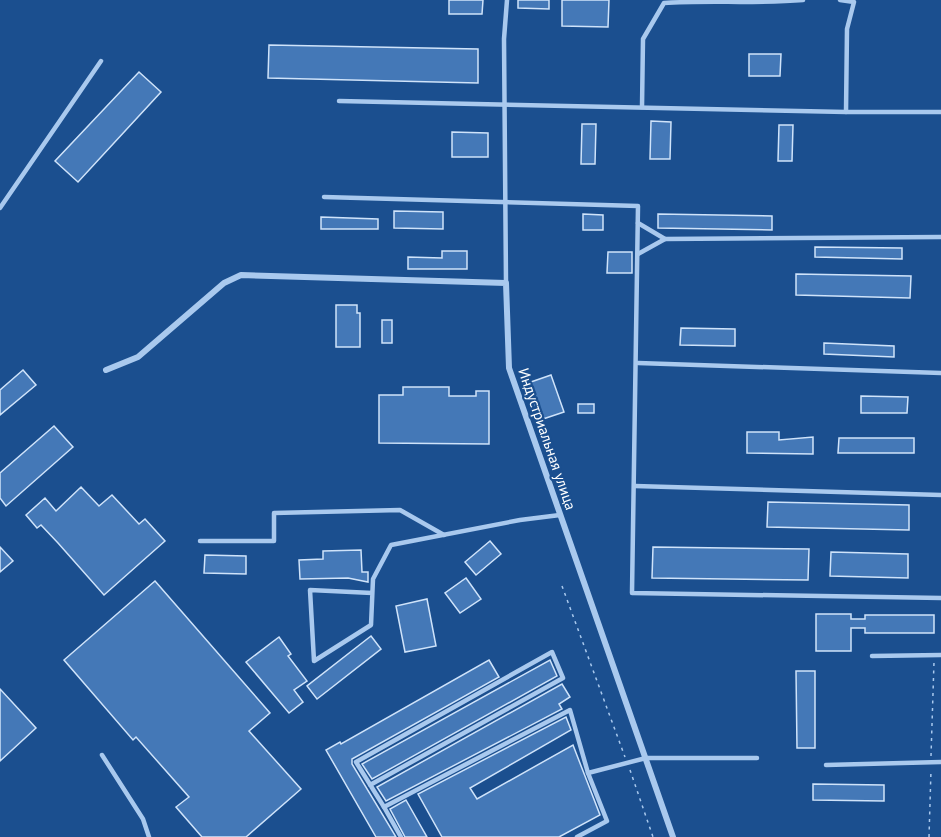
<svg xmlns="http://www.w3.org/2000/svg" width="941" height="837" viewBox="0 0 941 837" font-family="'PT Sans',sans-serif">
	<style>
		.building { fill: #4478b7; stroke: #cfe3fa; stroke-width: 1.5 }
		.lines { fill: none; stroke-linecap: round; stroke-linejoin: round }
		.path { stroke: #a9c9ee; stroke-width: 1.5; stroke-dasharray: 3 4.5; stroke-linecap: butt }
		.lane { stroke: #a9c9ee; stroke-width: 4.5 }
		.street { stroke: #a9c9ee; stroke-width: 6 }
		.labels { text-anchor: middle; stroke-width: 4.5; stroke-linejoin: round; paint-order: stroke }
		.street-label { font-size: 15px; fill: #fff; stroke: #1b4f8f }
	</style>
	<rect width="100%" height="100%" fill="#1b4f8f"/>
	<g class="building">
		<path d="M 449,0 L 483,0 L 482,14 L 449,14 Z"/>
		<path d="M 518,0 L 549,0 L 549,9 L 518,8 Z"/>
		<path d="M 562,0 L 609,0 L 608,27 L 562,26 Z"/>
		<path d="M 269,45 L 478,49 L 478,83 L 268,78 Z"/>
		<path d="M 749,54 L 781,54 L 780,76 L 749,76 Z"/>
		<path d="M 139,72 L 161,92 L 78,182 L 55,161 Z"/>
		<path d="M 651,121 L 671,122 L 670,159 L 650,159 Z"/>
		<path d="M 582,124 L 596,124 L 595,164 L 581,164 Z"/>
		<path d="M 779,125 L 793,125 L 792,161 L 778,161 Z"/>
		<path d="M 452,132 L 488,133 L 488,157 L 452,157 Z"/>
		<path d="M 394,211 L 443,212 L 443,229 L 394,228 Z"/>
		<path d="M 583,214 L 603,215 L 603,230 L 583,230 Z"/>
		<path d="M 658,214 L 772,216 L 772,230 L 658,228 Z"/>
		<path d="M 321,217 L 378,219 L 378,229 L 321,229 Z"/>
		<path d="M 815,247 L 902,248 L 902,259 L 815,257 Z"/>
		<path d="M 442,251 L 467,251 L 467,269 L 408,269 L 408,257 L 442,258 Z"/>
		<path d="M 608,252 L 632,252 L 632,273 L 607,273 Z"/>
		<path d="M 796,274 L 911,276 L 910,298 L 796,295 Z"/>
		<path d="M 336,305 L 357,305 L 357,313 L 360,313 L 360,347 L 336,347 Z"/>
		<rect x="382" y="320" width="10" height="23"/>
		<path d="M 681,328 L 735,329 L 735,346 L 680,345 Z"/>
		<path d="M 824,343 L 894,346 L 894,357 L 824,354 Z"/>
		<path d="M 23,370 L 36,385 L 0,415 L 0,390 Z"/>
		<path d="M 551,375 L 564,412 L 540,420 L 528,383 Z"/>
		<path d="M 403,387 L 449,387 L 449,396 L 476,396 L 476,391 L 489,391 L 489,444 L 379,443 L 379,395 L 403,395 Z"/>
		<path d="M 861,396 L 908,397 L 907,413 L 861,413 Z"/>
		<rect x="578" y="404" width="16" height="9"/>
		<path d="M 54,426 L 73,447 L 6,506 L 0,498 L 0,473 Z"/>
		<path d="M 747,432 L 779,432 L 779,440 L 813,437 L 813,454 L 747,453 Z"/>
		<path d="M 839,438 L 914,438 L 914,453 L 838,453 Z"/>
		<path d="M 81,487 L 99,506 L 112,495 L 139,524 L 145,519 L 165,541 L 104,595 L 58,543 L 41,525 L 37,528 L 26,515 L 45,498 L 56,511 Z"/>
		<path d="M 768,502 L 909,505 L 909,530 L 767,527 Z"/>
		<path d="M 490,541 L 501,554 L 476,575 L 465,562 Z"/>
		<path d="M 0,547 L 13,561 L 0,572 Z"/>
		<path d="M 653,547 L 809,549 L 808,580 L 652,578 Z"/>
		<path d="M 361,550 L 362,572 L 368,572 L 368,582 L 348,578 L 300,579 L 299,560 L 323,559 L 323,551 Z"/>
		<path d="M 831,552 L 908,554 L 908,578 L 830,576 Z"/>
		<path d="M 205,555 L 246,556 L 246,574 L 204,573 Z"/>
		<path d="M 466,578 L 481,599 L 460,613 L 445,593 Z"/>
		<path d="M 155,581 L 270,713 L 249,731 L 301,789 L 246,837 L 202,837 L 176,807 L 189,797 L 136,737 L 133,740 L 64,660 Z"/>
		<path d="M 427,599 L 436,646 L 405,652 L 396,606 Z"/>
		<path d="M 816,614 L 851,614 L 851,619 L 865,619 L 865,615 L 934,615 L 934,633 L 865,633 L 865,628 L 851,628 L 851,651 L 816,651 Z"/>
		<path d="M 371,636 L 381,649 L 317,699 L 307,686 Z"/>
		<path d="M 279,637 L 291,654 L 288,656 L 307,681 L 294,690 L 303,702 L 289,713 L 246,662 Z"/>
		<path d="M 489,660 L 499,677 L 352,759 L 352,764 L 396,837 L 376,837 L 326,750 L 340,742 L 341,744 Z"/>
		<path d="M 550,660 L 557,676 L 372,779 L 362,764 Z"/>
		<path d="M 796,671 L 815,671 L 815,748 L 797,748 Z"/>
		<path d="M 562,684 L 570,697 L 559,704 L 562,709 L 386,801 L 377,787 Z"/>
		<path d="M 0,689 L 36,728 L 0,761 Z"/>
		<path d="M 566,717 L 571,730 L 470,788 L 477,799 L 573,745 L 600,815 L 559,837 L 442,837 L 418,794 Z"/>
		<path d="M 813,784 L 884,785 L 884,801 L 813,800 Z"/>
		<path d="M 406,800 L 427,837 L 405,837 L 390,809 Z"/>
	</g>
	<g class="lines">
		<g class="path">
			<path d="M 562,586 L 625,757"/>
			<path d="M 931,756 L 934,662"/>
			<path d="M 630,770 L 653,837"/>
			<path d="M 929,837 L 931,770"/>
		</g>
		<g class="lane">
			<path d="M 840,0 L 854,2 L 847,29 L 846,112"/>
			<path d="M 339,101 L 846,112 L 941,112"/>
			<path d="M 642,107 L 643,39 L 664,3 C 707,0 758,4 803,0"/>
			<path d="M 324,197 L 638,206 L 632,593 L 941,598"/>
			<path d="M 0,208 L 101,61"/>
			<path d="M 638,223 L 665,239 L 941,237"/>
			<path d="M 638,254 L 665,239"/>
			<path d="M 506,283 L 504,39 L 507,0"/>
			<path d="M 638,363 L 941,373"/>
			<path d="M 635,486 L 941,495"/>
			<path d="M 200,541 L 274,541 L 274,513 L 400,510 L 444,535"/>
			<path d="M 372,593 L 310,590 L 314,661 L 371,625 L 373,579 L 391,545 L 520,520 L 560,515"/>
			<path d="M 872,656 L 941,655"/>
			<path d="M 102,755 L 143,819 L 149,837"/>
			<path d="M 826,765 L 941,762"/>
			<path d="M 588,773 L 646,758 L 757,758"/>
			<path d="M 370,785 L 563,678 L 552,652 L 356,762 L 384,807"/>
			<path d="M 401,837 L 384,807 L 570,710 L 588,773 L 607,821 L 577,837"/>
		</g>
		<path class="street" d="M 106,370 L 138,357 L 224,283 L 241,275 L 506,283 L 509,368 L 673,837"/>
	</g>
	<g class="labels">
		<g class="street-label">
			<text transform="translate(547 439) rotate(71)" y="5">Индустриальная улица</text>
		</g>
	</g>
</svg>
